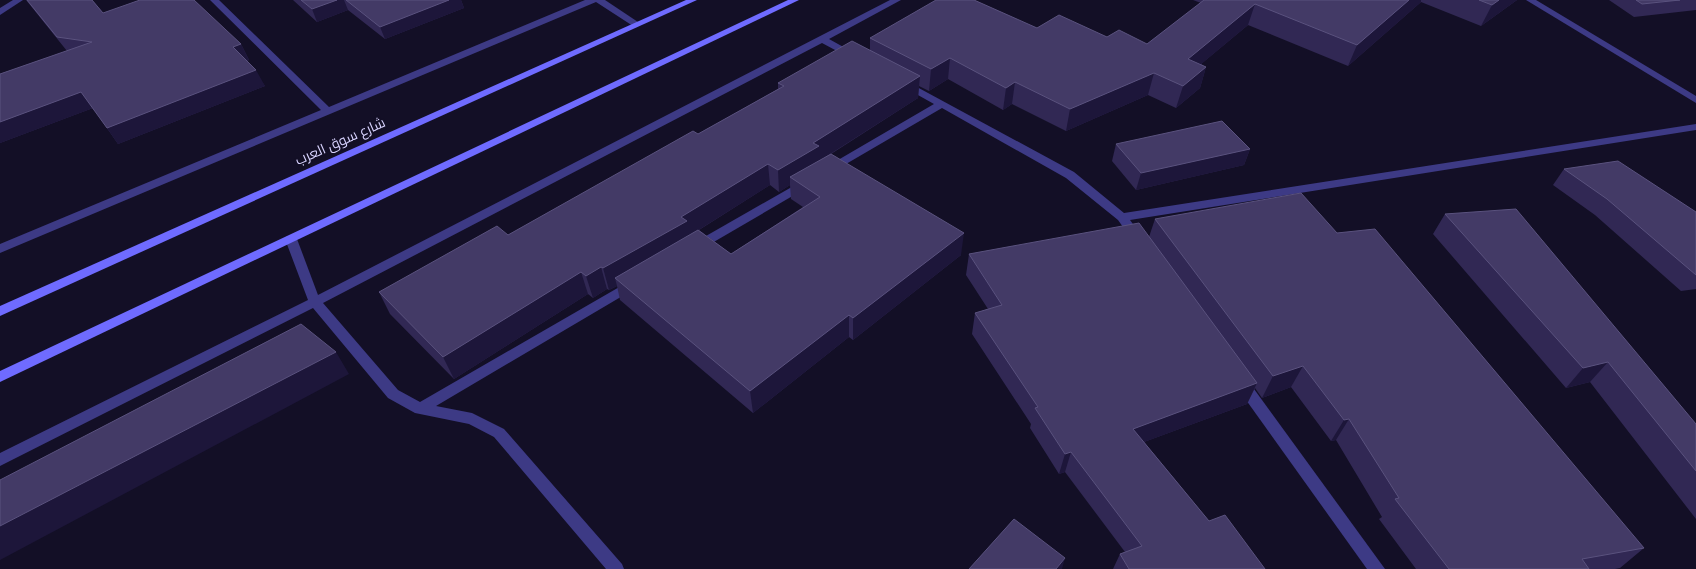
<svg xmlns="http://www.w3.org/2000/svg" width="1696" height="569" viewBox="0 0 1696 569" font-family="Overpass,Cairo,sans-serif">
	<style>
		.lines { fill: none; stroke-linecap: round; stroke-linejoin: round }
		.minor { fill: #3d3a85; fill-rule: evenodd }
		.secondary { fill: #6f6bff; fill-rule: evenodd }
		.wall { fill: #312854; fill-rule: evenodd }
		.shaded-wall { fill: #1d163a }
		.building { fill: #433a66; stroke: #5a527e }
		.labels { text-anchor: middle; stroke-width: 4; stroke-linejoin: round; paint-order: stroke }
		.street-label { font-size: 14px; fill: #d9d4ff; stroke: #130f26 }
	</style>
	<rect width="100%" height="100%" fill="#130f26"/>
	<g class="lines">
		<g class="minor">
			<path d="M 13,0 L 23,0 L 0,15 L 0,8 Z"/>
			<path d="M 210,0 L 219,0 L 329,107 L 585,0 L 605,0 L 641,24 L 639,26 L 633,26 L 596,2 L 0,253 L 0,244 L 321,110 Z"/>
			<path d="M 890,0 L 901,0 L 829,39 L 856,54 L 856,58 L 850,58 L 822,43 L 323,303 L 398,390 L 420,402 L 628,282 L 636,282 L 638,285 L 636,288 L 436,406 L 472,413 L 504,429 L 622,564 L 624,569 L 606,569 L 494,437 L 469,424 L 415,413 L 388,398 L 313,308 L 0,466 L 0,453 L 308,300 L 285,239 L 287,236 L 295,236 L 297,239 L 318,295 Z"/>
			<path d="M 1526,0 L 1536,0 L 1696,96 L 1696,103 Z"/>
			<path d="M 904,80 L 1074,172 L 1124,213 L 1696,124 L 1696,130 L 1130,220 L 1143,238 L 1137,242 L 1133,241 L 1118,220 L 1066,178 L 942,108 L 834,171 L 826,171 L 824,169 L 826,167 L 934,104 L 900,85 L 899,83 Z"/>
			<path d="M 804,180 L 808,181 L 810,184 L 808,187 L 700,250 L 692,250 L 690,247 L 692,244 Z"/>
			<path d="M 1241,377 L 1246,378 L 1385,569 L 1367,569 L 1236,386 L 1234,382 L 1236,378 Z"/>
		</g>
		<g class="secondary">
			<path d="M 686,0 L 697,0 L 0,316 L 0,306 Z"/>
			<path d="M 788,0 L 799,0 L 0,382 L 0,371 Z"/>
		</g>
	</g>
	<g class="wall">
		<path d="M 26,0 L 92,0 L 103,13 L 241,44 L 249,60 L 247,61 L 265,86 L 118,144 L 93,108 L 0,143 L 0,74 L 67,51 Z"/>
		<path d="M 293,0 L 461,0 L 464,8 L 385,39 L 348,10 L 317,22 Z"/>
		<path d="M 1193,0 L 1517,0 L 1481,26 L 1421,2 L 1348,66 L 1248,25 L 1201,64 L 1206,67 L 1200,88 L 1176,108 L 1148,95 L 1066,131 L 1012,104 L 1003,110 L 948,79 L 929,91 L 919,86 L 918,98 L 831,154 L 961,255 L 853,340 L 849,337 L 753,413 L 620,300 L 617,286 L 609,290 L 607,289 L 593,298 L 588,294 L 454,379 L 390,314 L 379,292 L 508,235 L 698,134 L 778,89 L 778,83 L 870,50 L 870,38 L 1037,28 L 1107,37 L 1147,44 L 1201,3 ZM 770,185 L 779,192 L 790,185 L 791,199 L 803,207 L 731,254 L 699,230 Z"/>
		<path d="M 1609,0 L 1696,0 L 1696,10 L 1634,17 Z"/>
		<path d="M 1116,144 L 1250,149 L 1244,165 L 1136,190 L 1112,161 Z"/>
		<path d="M 1564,169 L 1696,212 L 1696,289 L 1681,291 L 1595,215 L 1553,185 Z"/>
		<path d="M 1445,214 L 1696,424 L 1696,519 L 1590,382 L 1566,388 L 1433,234 Z"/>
		<path d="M 1155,219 L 1337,233 L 1644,548 L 1620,568 L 1615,569 L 1416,569 L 1379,519 L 1382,517 L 1336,440 L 1331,441 L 1291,387 L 1262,398 L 1255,388 L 1247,404 L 1144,442 L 1209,521 L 1265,569 L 1113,569 L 1120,554 L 1125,552 L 1065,472 L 1059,474 L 1030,428 L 1031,424 L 972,334 L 975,313 L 988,309 L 966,275 L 969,254 L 1149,237 Z"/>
	</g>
	<g class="shaded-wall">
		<path d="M 337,0 L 344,0 L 348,10 L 317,22 L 312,9 Z"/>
		<path d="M 449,0 L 461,0 L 464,8 L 385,39 L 380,27 Z"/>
		<path d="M 1409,0 L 1421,0 L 1421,2 L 1348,66 L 1357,45 Z"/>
		<path d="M 1499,0 L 1517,0 L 1481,26 L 1492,5 Z"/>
		<path d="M 1255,4 L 1248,25 L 1182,80 L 1188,59 Z"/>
		<path d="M 241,44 L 249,60 L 242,63 L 233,47 Z"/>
		<path d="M 950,58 L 948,79 L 929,91 L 931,69 Z"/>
		<path d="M 1206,67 L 1200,88 L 1176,108 L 1183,86 Z"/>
		<path d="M 256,70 L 265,86 L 118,144 L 107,128 Z"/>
		<path d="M 1154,73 L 1148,95 L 1066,131 L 1070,109 Z"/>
		<path d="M 920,76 L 918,98 L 819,161 L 790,177 L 790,185 L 779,192 L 778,170 L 813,143 Z"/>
		<path d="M 1015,82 L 1012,104 L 1003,110 L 1006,88 Z"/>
		<path d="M 81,92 L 93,108 L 0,143 L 0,122 Z"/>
		<path d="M 1250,149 L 1244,165 L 1136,190 L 1141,173 Z"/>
		<path d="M 768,164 L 770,185 L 689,236 L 615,278 L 617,286 L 609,290 L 603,268 L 681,217 Z"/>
		<path d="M 964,233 L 961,255 L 853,340 L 853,318 Z"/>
		<path d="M 601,267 L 607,289 L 593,298 L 586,276 Z"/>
		<path d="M 581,272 L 588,294 L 454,379 L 443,357 Z"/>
		<path d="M 849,315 L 849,337 L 753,413 L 750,391 Z"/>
		<path d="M 336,352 L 349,374 L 0,560 L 0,526 Z"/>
		<path d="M 1608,362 L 1590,382 L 1566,388 L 1583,368 Z"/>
		<path d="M 1303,366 L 1291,387 L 1262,398 L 1273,376 Z"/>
		<path d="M 1257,383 L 1247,404 L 1125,449 L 1133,429 Z"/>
		<path d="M 1349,419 L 1336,440 L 1331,441 L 1344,420 Z"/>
		<path d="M 1071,452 L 1065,472 L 1059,474 L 1065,454 Z"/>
		<path d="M 1065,558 L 1062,569 L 1056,569 Z"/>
	</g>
	<g class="building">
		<path d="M 27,0 L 92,0 L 103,13 L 140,0 L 194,0 L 241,44 L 233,47 L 256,70 L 107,128 L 81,92 L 0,122 L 0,74 L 92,42 L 57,37 Z"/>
		<path d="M 301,0 L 337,0 L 312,9 Z"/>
		<path d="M 346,0 L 449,0 L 380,27 Z"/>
		<path d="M 936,0 L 974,0 L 1037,28 L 1059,15 L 1107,37 L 1119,30 L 1147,44 L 1204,0 L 1409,0 L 1357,45 L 1255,4 L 1188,59 L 1206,67 L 1183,86 L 1154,73 L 1070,109 L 1015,82 L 1006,88 L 950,58 L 931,69 L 870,38 Z"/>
		<path d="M 1479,0 L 1499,0 L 1492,5 Z"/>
		<path d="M 1636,0 L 1680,0 L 1642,4 Z"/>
		<path d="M 852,41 L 920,76 L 813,143 L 819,146 L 778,170 L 768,164 L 681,217 L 687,221 L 603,268 L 601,267 L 586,276 L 581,272 L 443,357 L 379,292 L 497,226 L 508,235 L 693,131 L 698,134 L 784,86 L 778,83 Z"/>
		<path d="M 1222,121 L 1250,149 L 1141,173 L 1116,144 Z"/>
		<path d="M 831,154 L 964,233 L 853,318 L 849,315 L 750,391 L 615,278 L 698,230 L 731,254 L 820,197 L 790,177 Z"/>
		<path d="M 1618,161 L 1696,212 L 1696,275 L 1607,199 L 1564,169 Z"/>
		<path d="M 1301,193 L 1337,233 L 1375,229 L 1644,548 L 1582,559 L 1589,569 L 1449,569 L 1395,499 L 1399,498 L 1349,419 L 1344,420 L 1303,366 L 1273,376 L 1155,219 Z"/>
		<path d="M 1516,209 L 1696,424 L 1696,471 L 1608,362 L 1583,368 L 1445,214 Z"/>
		<path d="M 1139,223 L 1257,383 L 1133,429 L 1209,521 L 1225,515 L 1265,569 L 1129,569 L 1120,554 L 1142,546 L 1071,452 L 1065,454 L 1035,408 L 1038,407 L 975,313 L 1002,305 L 969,254 Z"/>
		<path d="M 301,324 L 336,352 L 0,526 L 0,480 Z"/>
		<path d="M 1014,519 L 1065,558 L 1056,569 L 969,569 Z"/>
	</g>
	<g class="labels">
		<g class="street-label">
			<text transform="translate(340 141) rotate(-24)" y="5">شارع سوق العرب</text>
		</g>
	</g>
</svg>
